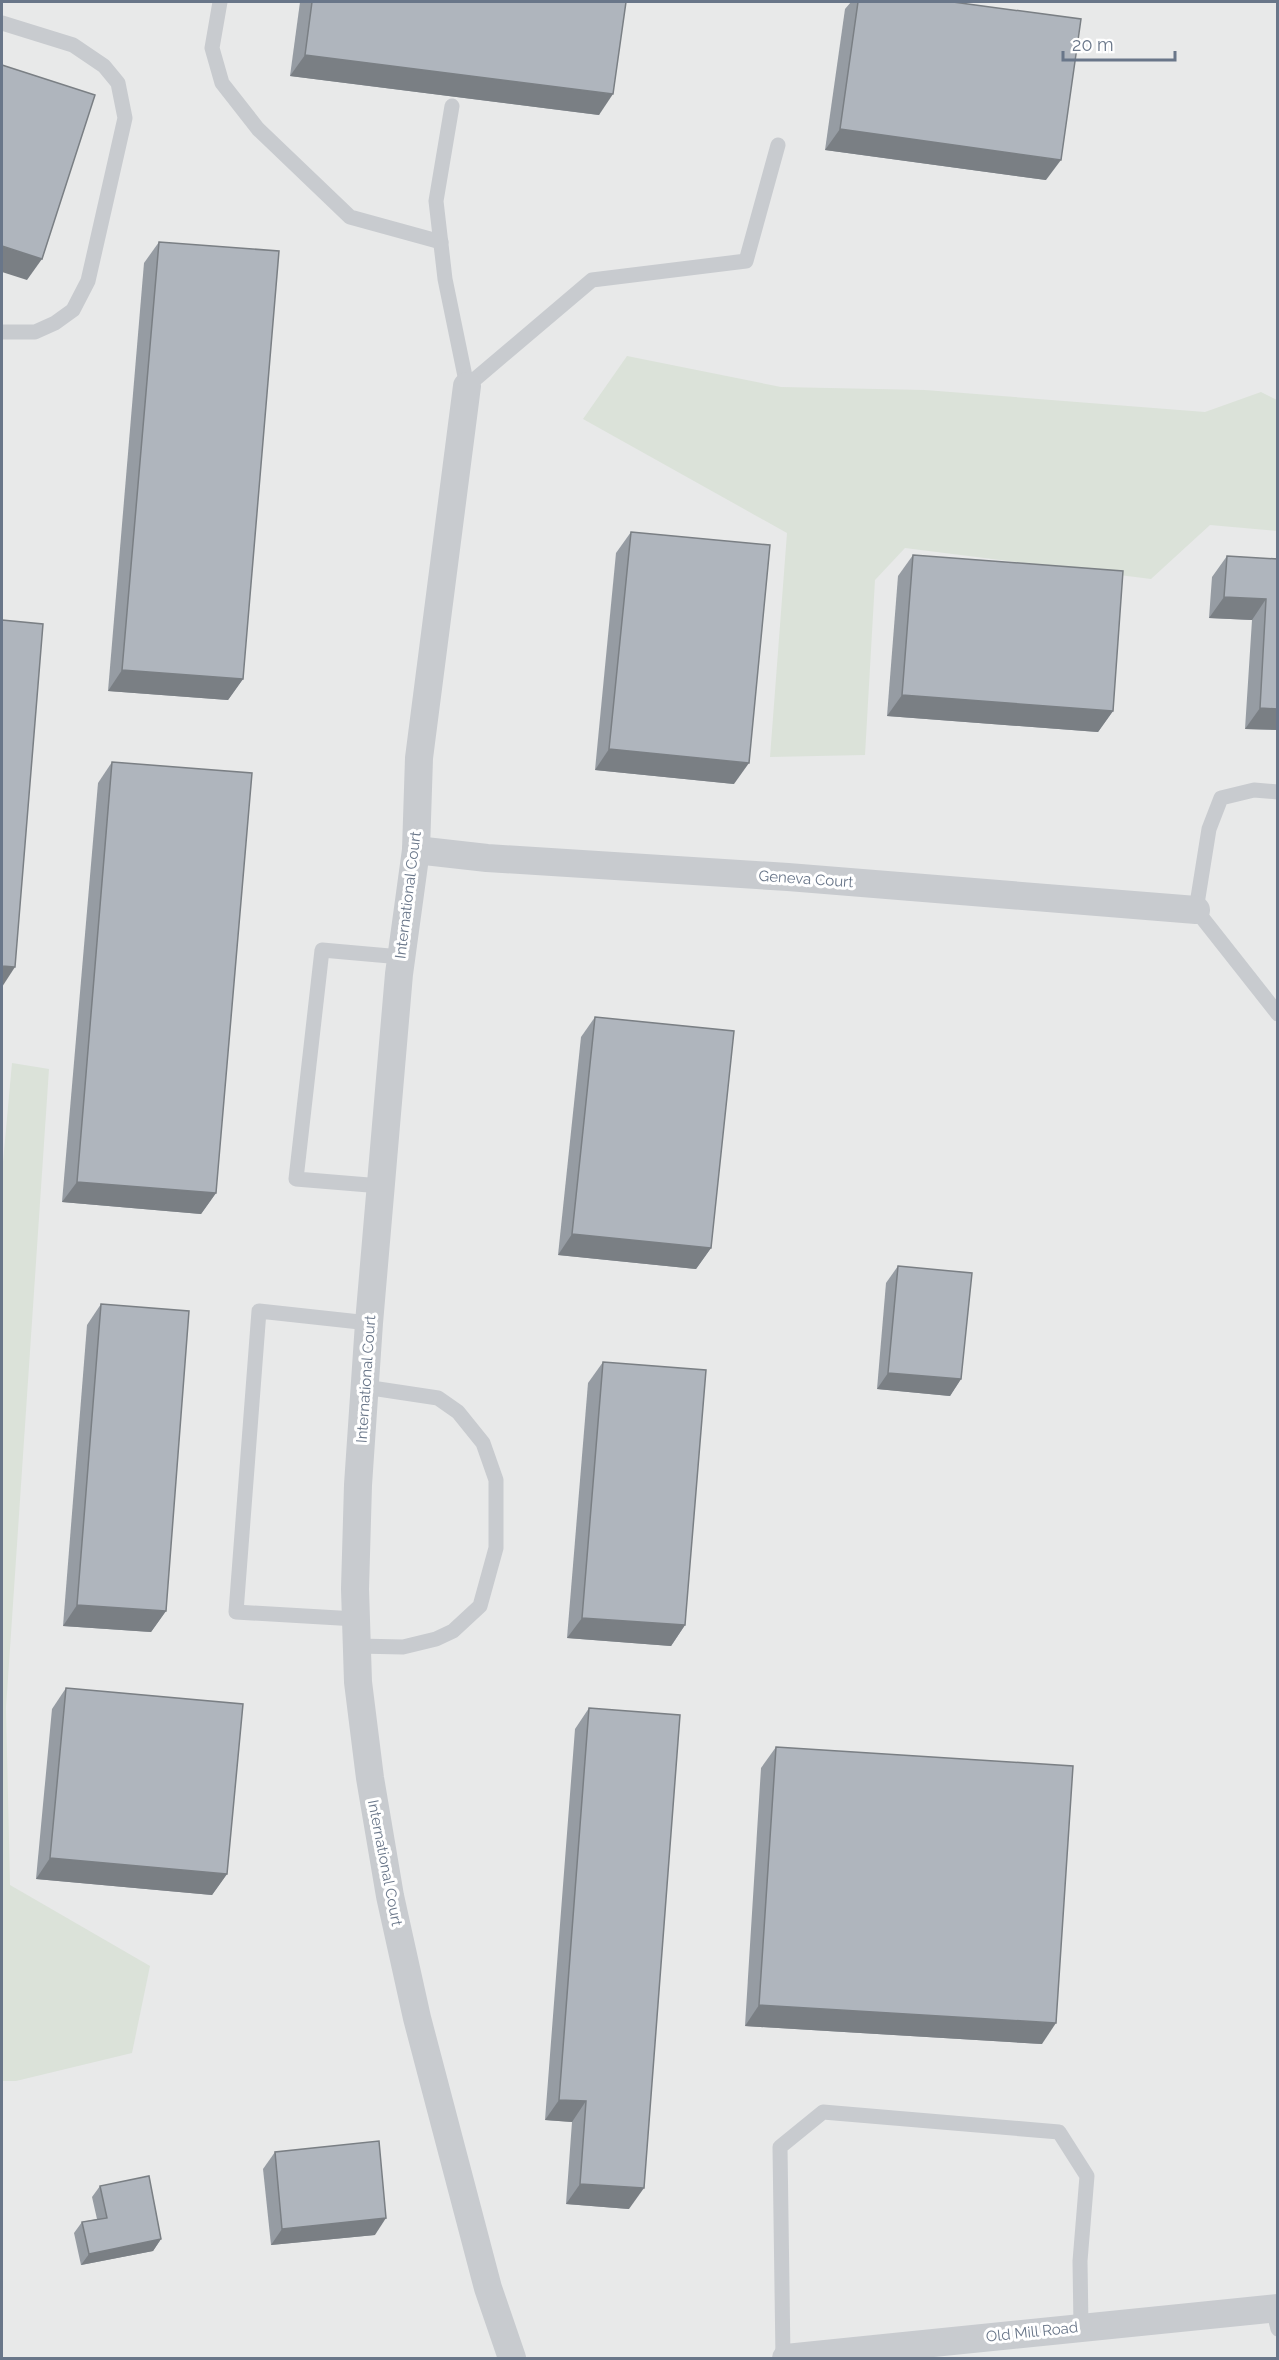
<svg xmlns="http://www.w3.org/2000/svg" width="1279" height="2360" viewBox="0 0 1279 2360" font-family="Raleway,sans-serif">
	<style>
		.built { fill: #e8e9e9 }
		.green { fill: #dbe2d9 }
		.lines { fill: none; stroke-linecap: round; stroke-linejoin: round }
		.lane { stroke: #c8cbcf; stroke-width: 15 }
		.street { stroke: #c8cbcf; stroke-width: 28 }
		.wall { fill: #969ca3 }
		.shaded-wall { fill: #7a7f84 }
		.building { fill: #afb5bd; stroke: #7a7f84; stroke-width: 1.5 }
		.labels { text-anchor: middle; stroke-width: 6; stroke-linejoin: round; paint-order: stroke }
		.street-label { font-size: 15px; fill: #697689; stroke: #fff }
	</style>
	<rect width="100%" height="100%" fill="#fafaf8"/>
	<rect class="built" x="2" y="2" width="1275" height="2356"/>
	<g class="green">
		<path d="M 627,356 L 781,387 L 925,390 L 1205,412 L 1261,392 L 1277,400 L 1277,531 L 1210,525 L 1151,579 L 905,548 L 875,580 L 865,755 L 770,757 L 787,533 L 583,419 Z"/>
		<path d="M 12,1063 L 49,1069 L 6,1708 L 10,1885 L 150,1966 L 132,2053 L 16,2081 L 2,2081 L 2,1173 Z"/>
	</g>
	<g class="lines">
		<g class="lane">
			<path d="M 220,2 L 212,48 L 222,83 L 258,129 L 350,217 L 441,242"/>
			<path d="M 2,23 L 73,45 L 104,66 L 118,83 L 125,118 L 88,281 L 73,310 L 55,323 L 35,332 L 2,332"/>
			<path d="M 452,106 L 436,201 L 445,279 L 467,386 L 592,280 L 746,261 L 778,145"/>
			<path d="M 1278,792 L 1254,790 L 1221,798 L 1209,829 L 1196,910 L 1278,1014"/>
			<path d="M 381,1186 L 296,1179 L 322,950 L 401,957"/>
			<path d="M 356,1619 L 236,1612 L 259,1311 L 369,1323"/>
			<path d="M 357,1646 L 403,1647 L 436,1639 L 453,1631 L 480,1606 L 496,1548 L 496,1480 L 483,1443 L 458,1412 L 438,1398 L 365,1387"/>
			<path d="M 1273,2309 L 1278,2329"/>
			<path d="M 783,2358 L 780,2147 L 823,2112 L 1059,2132 L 1087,2176 L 1080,2261 L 1081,2327"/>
		</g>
		<g class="street">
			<path d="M 467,386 L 419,758 L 416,850 L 399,974 L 369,1323 L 358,1485 L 355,1589 L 358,1682 L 370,1778 L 390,1896 L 417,2018 L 488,2288 L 512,2358"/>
			<path d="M 416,850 L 487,858 L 788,877 L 1196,910"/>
			<path d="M 786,2358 L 1278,2308"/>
		</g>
	</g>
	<g class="wall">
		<path d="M 300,2 L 626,2 L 599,115 L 290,76 Z"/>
		<path d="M 851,2 L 953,2 L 1046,180 L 825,150 L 845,9 Z"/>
		<path d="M 159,242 L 243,679 L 228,700 L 108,691 L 144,263 Z"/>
		<path d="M 631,532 L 734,784 L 595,770 L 616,553 Z"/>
		<path d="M 913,555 L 1113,711 L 1098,732 L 887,716 L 898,576 Z"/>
		<path d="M 1227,556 L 1278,559 L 1278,730 L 1245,729 L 1252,620 L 1209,618 L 1212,577 Z"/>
		<path d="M 112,762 L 216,1193 L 201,1214 L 62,1202 L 98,783 Z"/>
		<path d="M 595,1017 L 711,1248 L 696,1269 L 558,1255 L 581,1037 Z"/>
		<path d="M 898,1266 L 961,1379 L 950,1396 L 877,1389 L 886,1283 Z"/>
		<path d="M 101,1304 L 166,1611 L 151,1632 L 63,1626 L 87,1325 Z"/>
		<path d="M 603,1362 L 685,1625 L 671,1646 L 567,1638 L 588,1383 Z"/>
		<path d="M 66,1688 L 227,1874 L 212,1895 L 36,1879 L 52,1709 Z"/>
		<path d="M 589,1708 L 629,2209 L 566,2204 L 572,2122 L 545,2120 L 575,1729 Z"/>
		<path d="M 776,1747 L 1042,2044 L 745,2026 L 761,1768 Z"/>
		<path d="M 275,2152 L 375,2235 L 271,2245 L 263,2169 Z"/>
		<path d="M 100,2186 L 161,2239 L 153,2251 L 81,2265 L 74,2233 L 82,2222 L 97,2219 L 92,2197 Z"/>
	</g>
	<g class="shaded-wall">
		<path d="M 305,55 L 613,94 L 599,115 L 290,76 Z"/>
		<path d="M 840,129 L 1061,160 L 1046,180 L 825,150 Z"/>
		<path d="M 2,246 L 42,259 L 27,280 L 2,272 Z"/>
		<path d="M 1224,597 L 1266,599 L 1252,620 L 1209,618 Z"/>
		<path d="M 122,670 L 243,679 L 228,700 L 108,691 Z"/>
		<path d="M 902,695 L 1113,711 L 1098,732 L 887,716 Z"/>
		<path d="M 1260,708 L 1278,709 L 1278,730 L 1245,729 Z"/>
		<path d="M 609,749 L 749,763 L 734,784 L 595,770 Z"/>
		<path d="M 2,966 L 15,967 L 2,987 Z"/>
		<path d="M 77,1182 L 216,1193 L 201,1214 L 62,1202 Z"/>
		<path d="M 572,1234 L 711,1248 L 696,1269 L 558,1255 Z"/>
		<path d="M 888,1373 L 961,1379 L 950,1396 L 877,1389 Z"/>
		<path d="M 77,1605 L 166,1611 L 151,1632 L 63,1626 Z"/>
		<path d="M 582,1618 L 685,1625 L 671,1646 L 567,1638 Z"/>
		<path d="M 50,1858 L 227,1874 L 212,1895 L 36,1879 Z"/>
		<path d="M 759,2005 L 1056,2023 L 1042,2044 L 745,2026 Z"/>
		<path d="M 559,2100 L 586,2101 L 572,2122 L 545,2120 Z"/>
		<path d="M 580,2184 L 644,2188 L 629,2209 L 566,2204 Z"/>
		<path d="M 386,2218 L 375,2235 L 271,2245 L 282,2229 Z"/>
		<path d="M 161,2239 L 153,2251 L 81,2265 L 89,2254 Z"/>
	</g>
	<g class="building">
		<path d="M 312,2 L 626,2 L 613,94 L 305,55 Z"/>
		<path d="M 858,2 L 953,2 L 1081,19 L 1061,160 L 840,129 Z"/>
		<path d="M 2,65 L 95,95 L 42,259 L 2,246 Z"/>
		<path d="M 159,242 L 279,251 L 243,679 L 122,670 Z"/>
		<path d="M 631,532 L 770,545 L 749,763 L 609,749 Z"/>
		<path d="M 913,555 L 1123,571 L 1113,711 L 902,695 Z"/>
		<path d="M 1227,556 L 1278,559 L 1278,709 L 1260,708 L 1266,599 L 1224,597 Z"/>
		<path d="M 2,620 L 43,624 L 15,967 L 2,966 Z"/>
		<path d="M 112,762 L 252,773 L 216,1193 L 77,1182 Z"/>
		<path d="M 595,1017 L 734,1031 L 711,1248 L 572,1234 Z"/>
		<path d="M 898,1266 L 972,1273 L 961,1379 L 888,1373 Z"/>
		<path d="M 101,1304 L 189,1311 L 166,1611 L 77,1605 Z"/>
		<path d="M 603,1362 L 706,1370 L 685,1625 L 582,1618 Z"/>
		<path d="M 66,1688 L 243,1704 L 227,1874 L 50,1858 Z"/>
		<path d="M 589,1708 L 680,1715 L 644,2188 L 580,2184 L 586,2101 L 559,2100 Z"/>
		<path d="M 776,1747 L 1073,1766 L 1056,2023 L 759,2005 Z"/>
		<path d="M 379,2141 L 386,2218 L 282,2229 L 275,2152 Z"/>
		<path d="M 149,2176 L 161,2239 L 89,2254 L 82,2222 L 107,2218 L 100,2186 Z"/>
	</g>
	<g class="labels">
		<g class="street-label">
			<text transform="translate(806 879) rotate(4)" y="5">Geneva Court</text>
			<text transform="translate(408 895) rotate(-83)" y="5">International Court</text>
			<text transform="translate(366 1379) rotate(-86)" y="5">International Court</text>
			<text transform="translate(385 1863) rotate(79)" y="5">International Court</text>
			<text transform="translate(1032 2332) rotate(-6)" y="5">Old Mill Road</text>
		</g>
	</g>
	<rect width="1279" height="2360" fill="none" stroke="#697689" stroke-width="6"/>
	<path d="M1063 51v9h112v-9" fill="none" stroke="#697689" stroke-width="3"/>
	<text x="1072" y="51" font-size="18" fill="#697689" stroke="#ffffff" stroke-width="4.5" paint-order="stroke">20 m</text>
</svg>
